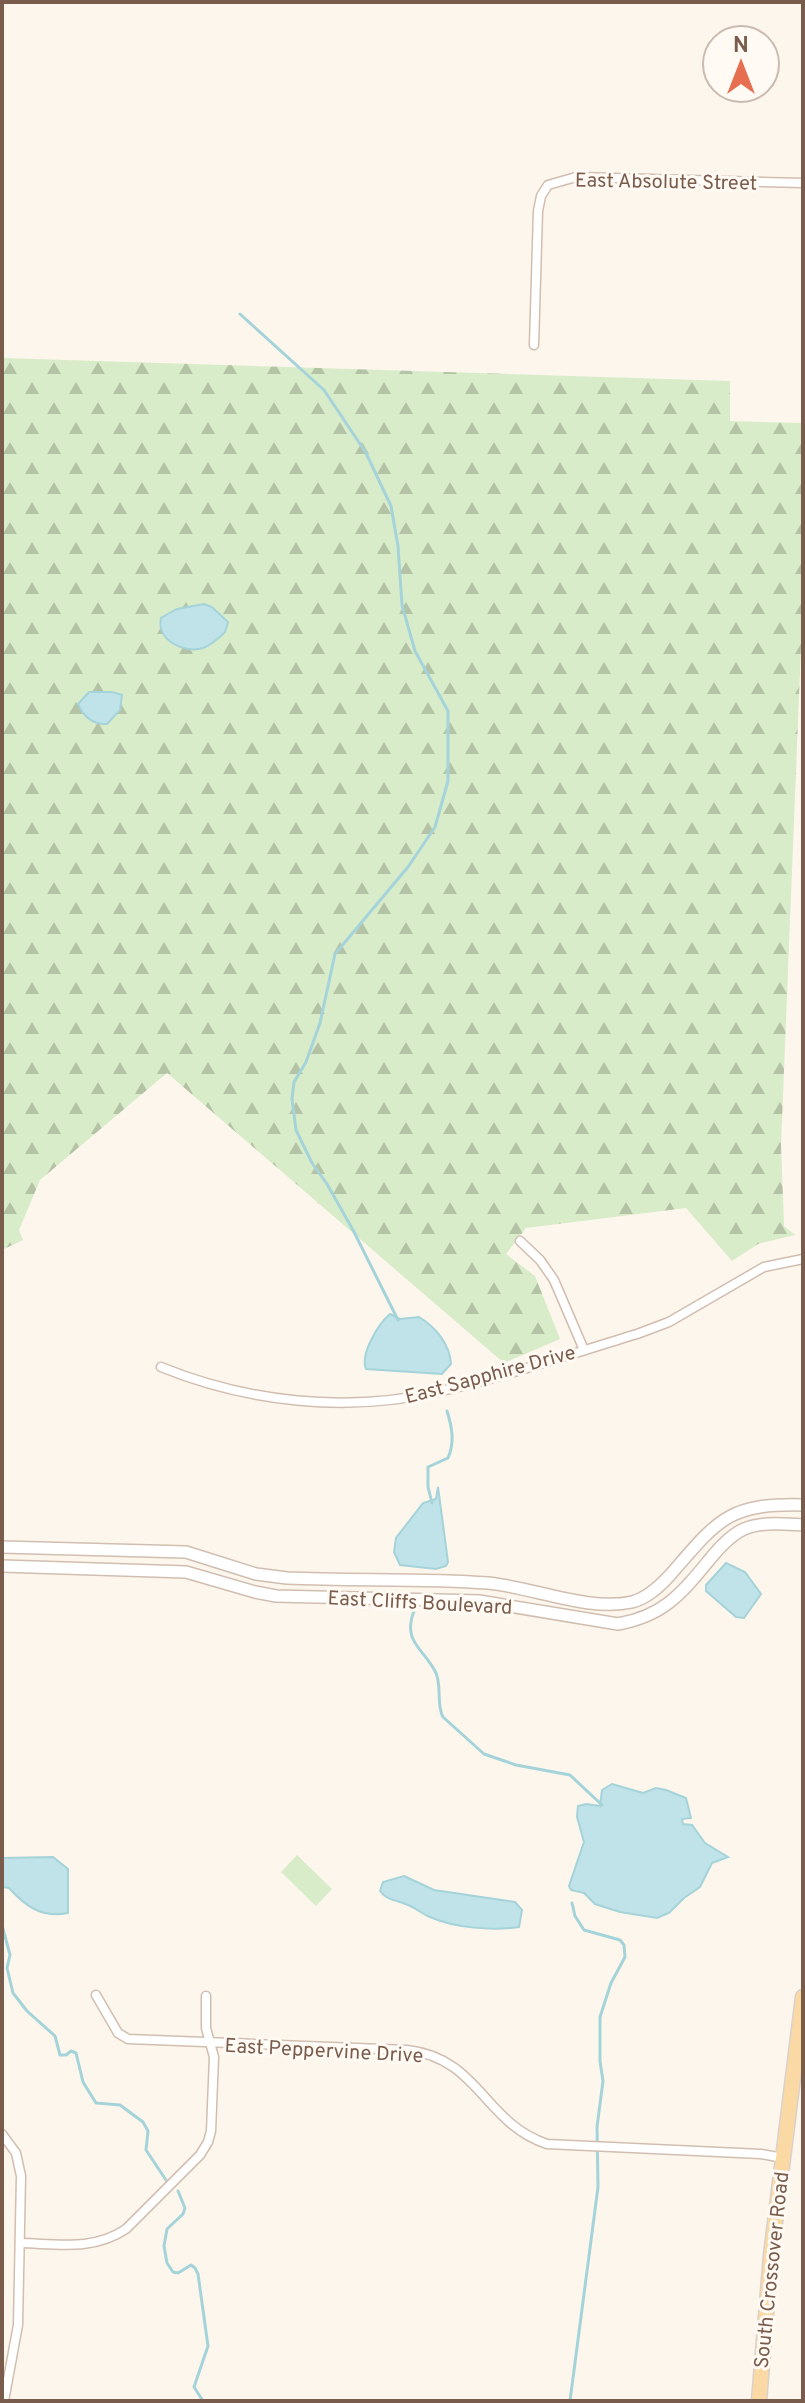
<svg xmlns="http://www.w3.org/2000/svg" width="805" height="2403" viewBox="0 0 805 2403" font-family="Overpass,sans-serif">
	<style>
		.forest { fill: url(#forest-firs) }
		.pitch { fill: #d8ecc9 }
		.water { fill: #bfe3e8; stroke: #a5d3da; stroke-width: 2 }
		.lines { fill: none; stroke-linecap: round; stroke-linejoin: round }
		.stream { stroke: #a5d3da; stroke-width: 3 }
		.minor-casing { stroke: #d1beb0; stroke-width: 11 }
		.tertiary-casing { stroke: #d1beb0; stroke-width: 14 }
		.primary-casing { stroke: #dad1cd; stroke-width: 17 }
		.minor { stroke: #fff; stroke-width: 8 }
		.tertiary { stroke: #fff; stroke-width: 11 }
		.primary { stroke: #fbd9a5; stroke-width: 14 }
		.labels { text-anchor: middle; stroke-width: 6; stroke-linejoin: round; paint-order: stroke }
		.street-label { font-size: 20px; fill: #7a5c4d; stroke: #fffaf3 }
	</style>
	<defs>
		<pattern id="forest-firs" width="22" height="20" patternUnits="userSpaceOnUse" patternTransform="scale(2)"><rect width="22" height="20" fill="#d8ecc9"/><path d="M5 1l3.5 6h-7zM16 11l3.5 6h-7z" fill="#b4c2a5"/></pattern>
	</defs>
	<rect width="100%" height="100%" fill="#fdf6ec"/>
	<path class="forest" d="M 2,358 L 730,381 L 730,421 L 803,423 L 803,597 L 781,1145 L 784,1226 L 795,1235 L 758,1244 L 732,1261 L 686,1208 L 526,1228 L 506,1254 L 535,1276 L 560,1339 L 504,1363 L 167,1073 L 40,1180 L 19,1230 L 23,1240 L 2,1250 Z"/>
	<path class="pitch" d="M 297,1855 L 332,1889 L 316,1906 L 281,1872 Z"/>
	<g class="water">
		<path d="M 204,604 L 212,607 L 228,622 L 225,632 C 219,638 211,645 203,648 C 184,654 156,640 161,618 L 177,609 Z"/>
		<path d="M 89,692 L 112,692 L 122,695 L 120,710 L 107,724 C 93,725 83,716 78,704 Z"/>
		<path d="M 390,1314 L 400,1319 L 419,1317 C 436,1327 450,1345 451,1364 L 442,1374 L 366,1369 C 360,1354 378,1324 390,1314 Z"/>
		<path d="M 438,1487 L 448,1562 L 446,1566 L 436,1569 L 400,1565 L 394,1552 L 396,1538 L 423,1503 L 436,1499 Z"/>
		<path d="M 726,1563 L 745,1572 L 761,1594 L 744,1618 L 736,1617 L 706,1591 L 706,1585 Z"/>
		<path d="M 612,1784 L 643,1793 L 656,1788 L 666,1790 L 686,1798 L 691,1818 L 682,1819 L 683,1824 L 692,1825 L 705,1843 L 728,1857 L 712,1863 L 700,1887 L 684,1898 L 669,1913 L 657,1918 L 620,1912 L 595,1904 L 584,1893 L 571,1890 L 569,1886 L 584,1842 L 577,1817 L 578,1806 L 586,1804 L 600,1806 L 602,1790 Z"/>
		<path d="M 53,1857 L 68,1869 L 68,1913 C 42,1918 26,1907 9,1888 L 2,1887 L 2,1858 Z"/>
		<path d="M 404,1876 L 434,1890 L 515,1902 L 522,1910 L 519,1927 C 492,1931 455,1928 430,1917 C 422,1914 416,1908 408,1905 C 398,1900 387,1901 380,1891 L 383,1882 Z"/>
	</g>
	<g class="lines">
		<g class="stream">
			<path d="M 240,314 L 324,390 L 366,453 L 391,506 L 398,546 L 402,605 L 415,651 L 448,711 L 448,781 L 435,827 L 408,867 L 335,954 L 320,1023 L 306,1062 L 294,1082 L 292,1099 L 296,1130 L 312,1163 L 327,1184 L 353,1230 L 398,1320"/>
			<path d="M 432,1503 L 428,1487 L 428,1467 L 448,1458 C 455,1442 452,1427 447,1411"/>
			<path d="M 414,1611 C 402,1643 424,1648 436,1673 C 442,1687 436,1704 443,1717 L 484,1754 L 516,1765 L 570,1775 L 602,1805"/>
			<path d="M 2,1925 L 10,1955 L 7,1968 L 13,1993 L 27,2011 L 55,2036 L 60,2055 L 66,2055 L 71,2051 L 76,2053 L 83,2082 L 96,2103 L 120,2105 L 143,2122 L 148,2131 L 146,2150 L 166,2180"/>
			<path d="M 178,2191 L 185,2208 L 183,2214 L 167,2229 L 164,2246 L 167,2263 L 173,2272 L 178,2273 L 191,2265 L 195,2268 L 198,2274 L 208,2346 L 194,2387 L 203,2401"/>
			<path d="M 570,2401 L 598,2187 L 597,2127 L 603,2081 L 600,2061 L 600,2017 L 611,1983 L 625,1957 L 624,1945 L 620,1940 L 584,1930 L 575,1916 L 572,1903"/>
		</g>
		<g class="minor-casing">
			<g id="minor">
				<path d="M 534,345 L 538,211 L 541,196 L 548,185 L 576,177 L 803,183"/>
				<path d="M 520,1241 L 540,1260 L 554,1280 L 584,1350"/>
				<path d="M 161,1367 C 247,1402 346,1413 437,1392 C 504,1377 571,1354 637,1334 L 669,1322 L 764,1267 L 803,1259"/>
				<path d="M 96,1995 L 118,2033 L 128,2039 L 407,2050 C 479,2058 484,2123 547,2144 L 761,2154 L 783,2158"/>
				<path d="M 2,2134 L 16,2153 L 21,2176 L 18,2325 L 4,2401"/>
				<path d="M 20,2243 C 59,2244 93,2251 126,2229 L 200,2155 L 208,2142 L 211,2131 L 214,2057 L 206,2028 L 206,1996"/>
			</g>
		</g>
		<g class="tertiary-casing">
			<g id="tertiary">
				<path d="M 2,1547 L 186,1552 L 256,1574 L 287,1578 C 354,1581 422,1578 488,1583 C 532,1587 589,1612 632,1602 C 648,1598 661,1585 671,1574 C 718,1520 728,1503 803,1505"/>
				<path d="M 2,1566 L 186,1572 L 255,1592 L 276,1596 L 479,1601 L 618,1624 C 664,1616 682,1593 710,1559 C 719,1548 730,1536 742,1530 C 760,1521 784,1524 803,1525"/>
			</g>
		</g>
		<g class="primary-casing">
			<path id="primary" d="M 759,2401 L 771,2255 L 803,1997"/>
		</g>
		<use href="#minor" class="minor"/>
		<use href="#tertiary" class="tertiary"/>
		<use href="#primary" class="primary"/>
	</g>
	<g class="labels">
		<g class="street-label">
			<text transform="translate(666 181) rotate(1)" y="7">East Absolute Street</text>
			<text transform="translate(490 1374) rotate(-15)" y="7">East Sapphire Drive</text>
			<text transform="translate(420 1602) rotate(3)" y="7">East Cliffs Boulevard</text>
			<text transform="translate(324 2050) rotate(3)" y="7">East Peppervine Drive</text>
			<text transform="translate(771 2270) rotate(-84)" y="7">South Crossover Road</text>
		</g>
	</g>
	<rect width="805" height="2403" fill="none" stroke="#7a5c4d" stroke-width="8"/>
	<g transform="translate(741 64)"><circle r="38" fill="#fffaf3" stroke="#cabbb1" stroke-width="2"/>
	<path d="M0-6L14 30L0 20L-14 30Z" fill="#e76f51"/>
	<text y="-12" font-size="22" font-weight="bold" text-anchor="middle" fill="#7a5c4d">N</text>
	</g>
</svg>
